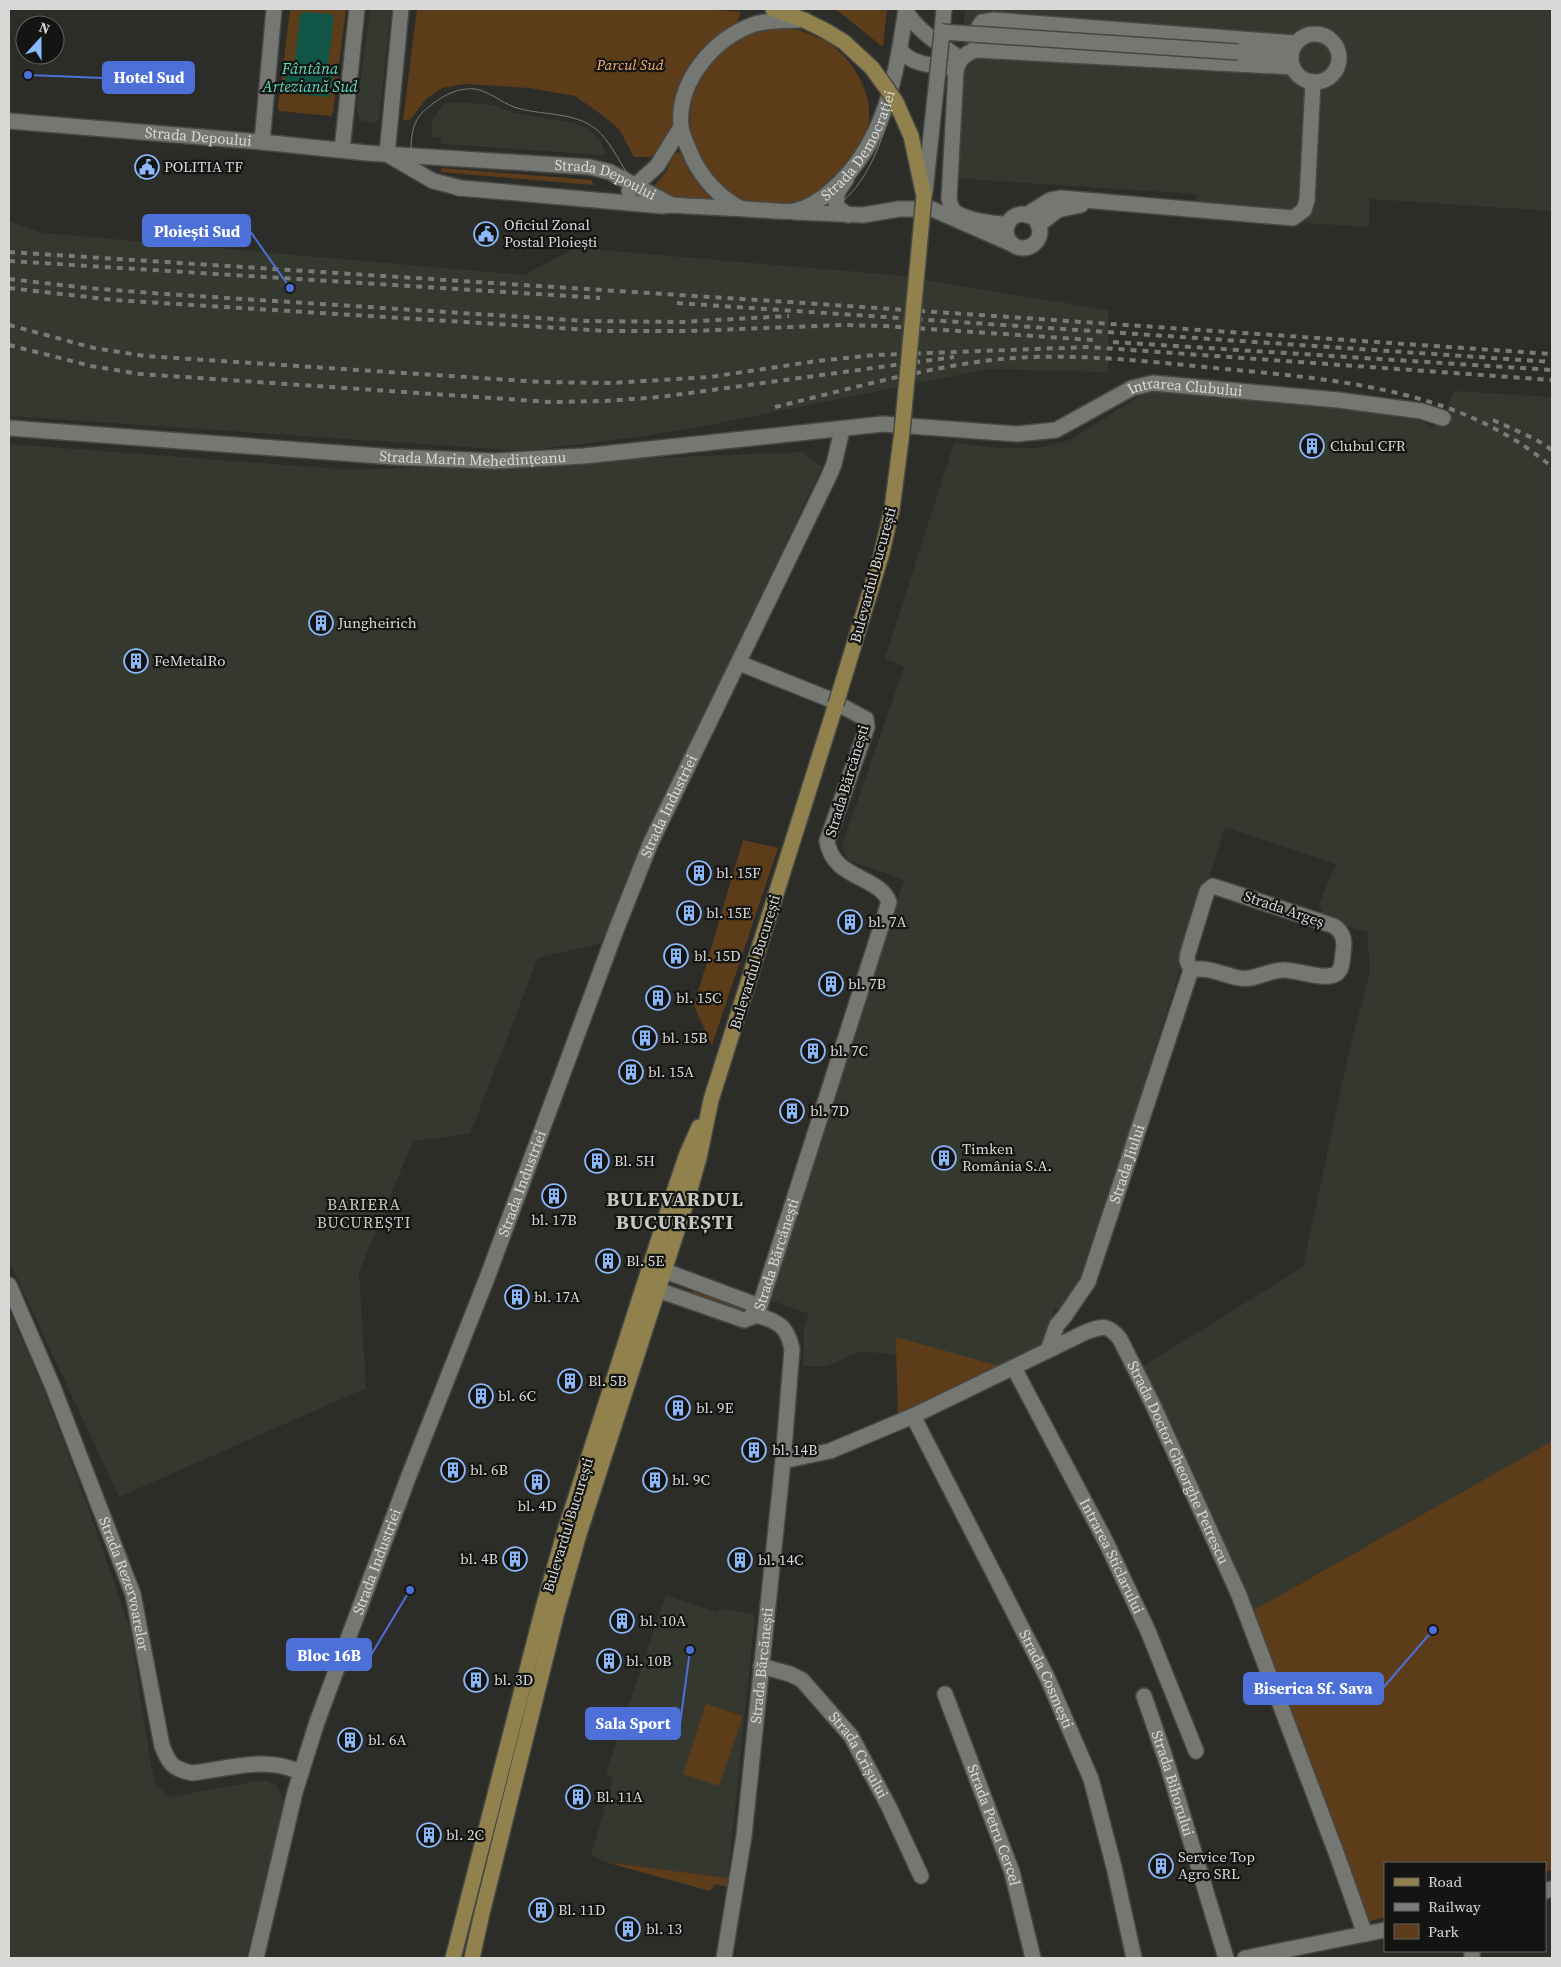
<svg xmlns="http://www.w3.org/2000/svg" width="1561" height="1967" viewBox="0 0 1561 1967" font-family="'Source Serif 4',serif">
	<style>
		.built { fill: #35382e }
		.green { fill: #5d3c1a }
		.water { fill: #115547 }
		.lines { fill: none; stroke-linecap: round; stroke-linejoin: round }
		.minor-casing { stroke: #474845; stroke-width: 18 }
		.tertiary-casing { stroke: #474845; stroke-width: 18 }
		.secondary-casing { stroke: #474845; stroke-width: 18 }
		.primary-casing { stroke: #474845; stroke-width: 18 }
		.minor { stroke: #757772; stroke-width: 15 }
		.tertiary { stroke: #757772; stroke-width: 15 }
		.secondary { stroke: #757772; stroke-width: 15 }
		.primary { stroke: #91824d; stroke-width: 15 }
		.tram { stroke: #7a7b78; stroke-width: 1 }
		.rail { stroke: #7a7b78; stroke-width: 4; stroke-dasharray: 6 6; stroke-linecap: butt }
		.minor-bridge-casing { stroke: #474845; stroke-width: 18; stroke-linecap: butt }
		.secondary-bridge-casing { stroke: #474845; stroke-width: 18; stroke-linecap: butt }
		.primary-bridge-casing { stroke: #474845; stroke-width: 18; stroke-linecap: butt }
		.minor-bridge { stroke: #757772; stroke-width: 15 }
		.secondary-bridge { stroke: #757772; stroke-width: 15 }
		.primary-bridge { stroke: #91824d; stroke-width: 15 }
		.labels { text-anchor: middle; stroke-width: 4.5; stroke-linejoin: round; paint-order: stroke }
		.park-label { font-size: 15px; font-style: italic; fill: #f5b06c; stroke: #141513 }
		.street-label { font-size: 15px; fill: #d8d8d6; stroke: #141513 }
		.poi-label { font-size: 15px; fill: #d8d8d6; stroke: #141513; text-anchor: start }
		.water-label { font-size: 16px; font-style: italic; fill: #5fd8bb; stroke: #141513 }
		.neighbourhood-label { font-size: 16px; letter-spacing: 1px; fill: #c6c7c2; stroke: #141513 }
		.district-label { font-size: 20px; font-weight: bold; letter-spacing: 1px; fill: #c6c7c2; stroke: #141513 }
		.leader { fill: none; stroke: #4c70d8; stroke-width: 2 }
		.callout-dot { fill: #4c70d8; stroke: #141513; stroke-width: 2 }
		.callout { fill: #4c70d8; stroke: #4c70d8; stroke-width: 2 }
		.callout-label { font-size: 16px; text-anchor: middle; font-weight: bold; fill: #fff }
	</style>
	<rect width="100%" height="100%" fill="#2c2d29"/>
	<g class="built">
		<path d="M 370,9 L 391,9 L 380,112 L 379,120 L 374,124 L 361,121 L 358,116 L 357,105 Z"/>
		<path d="M 965,9 L 1552,9 L 1552,211 L 1370,199 L 1369,227 L 1195,216 L 1196,194 L 953,178 Z"/>
		<path d="M 456,102 L 493,105 L 515,113 L 575,123 L 589,129 L 601,141 L 606,155 L 441,144 L 441,138 L 431,137 L 433,118 L 445,103 Z"/>
		<path d="M 9,221 L 44,233 L 524,275 L 575,248 L 896,275 L 1108,310 L 1108,372 L 988,369 L 694,428 L 631,438 L 523,451 L 9,416 Z"/>
		<path d="M 1147,391 L 1392,409 L 1434,427 L 1438,419 L 1442,421 L 1454,391 L 1552,397 L 1552,1441 L 1254,1610 L 1143,1366 L 1303,1267 L 1348,1056 L 1370,971 L 1367,932 L 1325,920 L 1319,904 L 1336,864 L 1225,827 L 1081,1284 L 1066,1310 L 1055,1307 L 1041,1348 L 996,1371 L 898,1413 L 896,1355 L 861,1351 L 827,1366 L 803,1366 L 804,1327 L 809,1314 L 770,1300 L 904,880 L 848,860 L 842,846 L 904,667 L 885,658 L 954,443 L 1001,448 L 1038,448 L 1070,440 Z"/>
		<path d="M 9,444 L 352,470 L 803,452 L 822,467 L 734,652 L 601,943 L 538,958 L 470,1134 L 413,1141 L 359,1272 L 366,1388 L 119,1497 L 9,1261 Z"/>
		<path d="M 9,1310 L 44,1391 L 96,1529 L 131,1633 L 150,1761 L 156,1786 L 171,1797 L 263,1780 L 276,1785 L 285,1801 L 246,1958 L 9,1958 Z"/>
		<path d="M 666,1595 L 717,1612 L 721,1608 L 755,1615 L 728,1878 L 605,1862 L 591,1855 L 613,1780 L 606,1772 Z"/>
	</g>
	<g class="green">
		<path d="M 290,9 L 346,9 L 333,112 L 331,116 L 279,111 L 278,107 Z"/>
		<path d="M 417,9 L 701,9 L 741,12 L 737,23 L 715,39 L 677,113 L 664,148 L 650,157 L 634,157 L 619,129 L 602,115 L 575,96 L 529,88 L 466,84 L 442,88 L 426,99 L 410,120 L 403,120 Z"/>
		<path d="M 833,9 L 887,9 L 883,47 L 838,11 Z"/>
		<path d="M 771,28 C 781,29 793,28 802,31 C 809,34 819,37 826,41 C 851,57 872,90 869,121 C 867,138 854,154 843,167 C 835,177 825,193 813,200 C 809,202 802,203 798,204 C 768,212 733,200 712,177 C 679,141 685,82 720,50 C 734,37 753,33 771,28 Z"/>
		<path d="M 678,152 L 684,155 C 686,174 698,182 710,194 L 711,198 L 708,200 L 656,194 L 652,188 L 666,172 L 674,154 Z"/>
		<path d="M 441,168 L 592,180 L 593,185 L 441,172 Z"/>
		<path d="M 743,840 L 778,848 L 712,1045 L 694,1006 Z"/>
		<path d="M 693,1291 L 746,1309 L 746,1312 L 693,1295 Z"/>
		<path d="M 896,1337 L 1003,1367 L 898,1413 Z"/>
		<path d="M 1552,1441 L 1552,1870 L 1545,1872 L 1545,1863 L 1385,1863 L 1385,1917 L 1368,1922 L 1254,1610 Z"/>
		<path d="M 706,1704 L 743,1716 L 719,1786 L 683,1774 Z"/>
		<path d="M 605,1862 L 728,1878 L 727,1887 L 715,1884 L 710,1891 Z"/>
	</g>
	<path class="water" d="M 303,12 L 331,14 L 334,18 L 327,70 L 334,74 L 329,97 L 286,93 L 284,90 L 286,70 L 294,67 L 300,16 Z"/>
	<g class="lines">
		<g class="minor-casing">
			<g id="minor">
				<path d="M 906,11 C 918,32 941,45 961,59"/>
				<circle cx="1315" cy="58" r="24"/>
				<path d="M 976,46 L 978,28 L 982,22 L 994,20 L 1296,43"/>
				<path d="M 900,50 C 912,65 932,65 950,68"/>
				<path d="M 1238,52 L 1291,56"/>
				<path d="M 846,180 C 839,189 834,196 837,207 L 848,215"/>
				<path d="M 793,212 L 863,215 L 899,209 L 932,209 L 1012,244"/>
				<circle cx="1023" cy="231" r="17"/>
				<path d="M 1026,215 L 1050,200 L 1061,198 L 1293,218 L 1304,210 L 1307,200 L 1313,82"/>
				<path d="M 1008,224 C 994,224 963,220 953,210 C 951,207 950,203 949,199 L 956,71 C 958,60 965,53 976,50 L 1292,67"/>
				<path d="M 1038,225 L 1058,210 L 1081,205"/>
				<path d="M 1213,886 L 1334,926 C 1344,933 1345,941 1343,953 C 1342,960 1343,969 1336,974 C 1324,981 1298,970 1284,970 C 1268,970 1254,981 1239,978 C 1223,975 1207,966 1191,970 L 1187,960 L 1188,953 L 1207,891 Z"/>
				<path id="s1" d="M 9,1285 L 53,1387 L 133,1594 L 162,1746 C 169,1764 173,1769 192,1773 C 228,1769 268,1755 301,1773"/>
				<path d="M 658,1290 L 744,1320 L 757,1315 L 751,1303 L 665,1271"/>
				<path id="s2" d="M 1048,1350 L 1057,1325 L 1064,1317 L 1088,1282 L 1191,970"/>
				<path id="s3" d="M 1014,1368 L 1106,1542 L 1148,1631 L 1196,1751"/>
				<path id="s4" d="M 913,1416 L 1047,1677 L 1091,1779 L 1114,1867 L 1134,1958"/>
				<path id="s5" d="M 783,1461 L 830,1451 L 913,1416 L 1086,1332 C 1103,1326 1108,1324 1120,1339 L 1153,1405 L 1239,1595 L 1337,1855 L 1365,1934"/>
				<path id="s6" d="M 761,1666 L 790,1674 L 802,1680 L 851,1736 L 889,1807 L 921,1876"/>
				<path id="s7" d="M 945,1694 L 1012,1872 L 1033,1958"/>
				<path id="s8" d="M 1144,1696 L 1167,1763 L 1226,1958"/>
				<path id="s9" d="M 256,1958 L 295,1792 L 317,1722 L 408,1478 L 487,1278 L 616,930 L 651,842 L 829,476 L 834,464 L 842,430"/>
				<path id="s10" d="M 724,1958 L 744,1836 L 783,1461 L 792,1349 C 787,1326 779,1322 757,1315 L 889,902 C 879,875 833,880 827,841 L 867,727 L 866,719 L 829,699 L 739,663"/>
				<path d="M 1472,1958 L 1472,1951"/>
			</g>
		</g>
		<g class="tertiary-casing">
			<g id="tertiary">
				<path d="M 387,154 L 401,9"/>
				<path id="s11" d="M 9,428 L 394,457 L 495,461 L 584,456 L 883,424 L 1017,434 L 1056,430 L 1132,388 L 1153,383 L 1338,400 L 1421,411 L 1443,418"/>
				<path d="M 1545,1891 L 1552,1889"/>
				<path d="M 1245,1958 L 1385,1930"/>
			</g>
		</g>
		<g class="secondary-casing">
			<g id="secondary">
				<path d="M 942,32 L 944,9"/>
				<path id="s12" d="M 9,121 L 262,142 L 367,153 L 590,167 L 610,172 L 672,205"/>
				<path d="M 262,142 L 274,9"/>
				<path d="M 342,150 L 357,9"/>
				<path id="s13" d="M 390,156 L 433,181 L 461,188 L 662,206 L 672,205 C 701,207 730,208 760,210 C 770,210 784,213 794,211 C 809,208 822,199 833,189 C 886,142 896,75 906,9"/>
				<path d="M 629,191 L 657,166 L 681,127"/>
				<path d="M 740,208 C 720,198 703,179 693,159 C 689,149 682,137 681,126 C 677,81 714,38 755,24 C 770,20 785,20 801,20"/>
			</g>
		</g>
		<g class="primary-casing">
			<g id="primary">
				<path d="M 773,9 L 804,20"/>
				<path d="M 453,1958 L 542,1612 L 564,1534 L 672,1198 L 687,1154 L 699,1127"/>
				<path d="M 472,1958 L 482,1913 L 557,1612 L 579,1534 L 686,1203 L 699,1158 L 711,1100 L 836,704"/>
			</g>
		</g>
		<use href="#minor" class="minor"/>
		<use href="#tertiary" class="tertiary"/>
		<use href="#secondary" class="secondary"/>
		<use href="#primary" class="primary"/>
		<path class="tram" d="M 903,9 C 895,60 878,189 820,206 C 799,213 754,207 731,206 C 702,203 678,202 650,192 C 646,191 640,189 636,186 C 633,183 630,177 627,173 C 618,159 609,140 596,129 C 573,111 541,116 514,107 C 501,102 488,91 475,89 C 455,87 437,99 423,112 C 409,124 407,159 419,173 C 428,184 444,189 456,195 L 791,215 C 805,214 820,215 833,208 C 887,176 901,66 910,9"/>
		<g class="rail">
			<path d="M 9,252 L 789,302 L 1552,354"/>
			<path d="M 9,261 L 600,298"/>
			<path d="M 9,279 L 87,288 L 166,294 L 586,321 L 681,322 L 789,316"/>
			<path d="M 9,288 L 114,300 L 607,331 L 689,331 L 842,325 L 884,326 L 1093,340"/>
			<path d="M 677,303 L 1552,362"/>
			<path d="M 9,325 L 94,348 L 145,356 L 541,382 L 611,383 L 710,377 L 817,361 L 875,355 L 1089,347 L 1552,380"/>
			<path d="M 1113,342 L 1552,370"/>
			<path d="M 9,345 L 91,366 L 140,374 L 550,402 L 605,401 L 660,397 L 954,357"/>
			<path d="M 775,407 C 846,390 918,369 992,360 C 1063,352 1134,360 1205,367 C 1326,379 1455,385 1552,467"/>
			<path d="M 1493,420 L 1535,439 L 1552,450"/>
		</g>
		<g class="minor-bridge-casing">
			<path id="minor-bridge" d="M 942,32 L 1238,52"/>
		</g>
		<g class="secondary-bridge-casing">
			<path id="secondary-bridge" d="M 925,192 L 942,32"/>
		</g>
		<g class="primary-bridge-casing">
			<path id="primary-bridge" d="M 804,20 L 826,31 L 844,42 L 872,68 L 885,86 L 896,102 L 911,136 L 924,196 L 902,432 L 892,509 L 881,556 L 836,704"/>
		</g>
		<use href="#minor-bridge" class="minor-bridge"/>
		<use href="#secondary-bridge" class="secondary-bridge"/>
		<use href="#primary-bridge" class="primary-bridge"/>
	</g>
	<defs>
		<g id="civic-ring" transform="scale(1.25)"><circle r="9.5" fill="#141513" stroke="#8cb9fc" stroke-width="1.5"/><path d="M-.6-6.5H3V-4.5H.6V-3L4-1V1h2V6H-6V1h2V-1L-.6-3ZM-1.2 2.5V6h2.4V2.5Z" fill="#8cb9fc"/></g>
		<g id="building-ring" transform="scale(1.25)"><circle r="9.5" fill="#141513" stroke="#8cb9fc" stroke-width="1.5"/><path d="M-4-6H4V6H1V3H-1V6H-4ZM-2.5-4.3h1.7v1.8h-1.7ZM.8-4.3h1.7v1.8H.8ZM-2.5-1h1.7V.8h-1.7ZM.8-1h1.7V.8H.8Z" fill="#8cb9fc"/></g>
	</defs>
	<g fill-rule="evenodd">
		<use href="#civic-ring" x="147" y="167"/>
		<use href="#civic-ring" x="486" y="234"/>
		<use href="#building-ring" x="1312" y="446"/>
		<use href="#building-ring" x="321" y="623"/>
		<use href="#building-ring" x="136" y="661"/>
		<use href="#building-ring" x="699" y="873"/>
		<use href="#building-ring" x="689" y="913"/>
		<use href="#building-ring" x="850" y="922"/>
		<use href="#building-ring" x="676" y="956"/>
		<use href="#building-ring" x="831" y="984"/>
		<use href="#building-ring" x="658" y="998"/>
		<use href="#building-ring" x="645" y="1038"/>
		<use href="#building-ring" x="813" y="1051"/>
		<use href="#building-ring" x="631" y="1072"/>
		<use href="#building-ring" x="792" y="1111"/>
		<use href="#building-ring" x="944" y="1158"/>
		<use href="#building-ring" x="597" y="1161"/>
		<use href="#building-ring" x="554" y="1196"/>
		<use href="#building-ring" x="608" y="1261"/>
		<use href="#building-ring" x="517" y="1297"/>
		<use href="#building-ring" x="570" y="1381"/>
		<use href="#building-ring" x="481" y="1396"/>
		<use href="#building-ring" x="678" y="1408"/>
		<use href="#building-ring" x="754" y="1450"/>
		<use href="#building-ring" x="453" y="1470"/>
		<use href="#building-ring" x="655" y="1480"/>
		<use href="#building-ring" x="537" y="1482"/>
		<use href="#building-ring" x="515" y="1559"/>
		<use href="#building-ring" x="740" y="1560"/>
		<use href="#building-ring" x="622" y="1621"/>
		<use href="#building-ring" x="609" y="1661"/>
		<use href="#building-ring" x="476" y="1680"/>
		<use href="#building-ring" x="350" y="1740"/>
		<use href="#building-ring" x="578" y="1797"/>
		<use href="#building-ring" x="429" y="1835"/>
		<use href="#building-ring" x="1161" y="1866"/>
		<use href="#building-ring" x="541" y="1910"/>
		<use href="#building-ring" x="628" y="1929"/>
	</g>
	<g class="labels">
		<g class="park-label">
			<text x="630" y="70">Parcul Sud</text>
		</g>
		<g class="street-label">
			<text dy="5" stroke="none"><textPath href="#s12" startOffset="190">Strada Depoului</textPath></text>
			<text dy="5" stroke="none"><textPath href="#s13" startOffset="509">Strada Democrației</textPath></text>
			<text dy="5" stroke="none"><textPath href="#s12" startOffset="601">Strada Depoului</textPath></text>
			<text dy="5" stroke="none"><textPath href="#s11" startOffset="1191">Intrarea Clubului</textPath></text>
			<text dy="5" stroke="none"><textPath href="#s11" startOffset="465">Strada Marin Mehedințeanu</textPath></text>
			<text transform="translate(873 575) rotate(-75)" y="5">Bulevardul București</text>
			<text transform="translate(847 781) rotate(-73)" y="5">Strada Bărcănești</text>
			<text dy="5" stroke="none"><textPath href="#s9" startOffset="1225">Strada Industriei</textPath></text>
			<text transform="translate(1284 909) rotate(19)" y="5">Strada Argeș</text>
			<text transform="translate(755 962) rotate(-73)" y="5">Bulevardul București</text>
			<text dy="5" stroke="none"><textPath href="#s2" startOffset="204">Strada Jiului</textPath></text>
			<text dy="5" stroke="none"><textPath href="#s9" startOffset="820">Strada Industriei</textPath></text>
			<text dy="5" stroke="none"><textPath href="#s10" startOffset="729">Strada Bărcănești</textPath></text>
			<text dy="5" stroke="none"><textPath href="#s5" startOffset="506">Strada Doctor Gheorghe Petrescu</textPath></text>
			<text transform="translate(568 1525) rotate(-73)" y="5">Bulevardul București</text>
			<text dy="5" stroke="none"><textPath href="#s3" startOffset="212">Intrarea Sticlarului</textPath></text>
			<text dy="5" stroke="none"><textPath href="#s9" startOffset="415">Strada Industriei</textPath></text>
			<text dy="5" stroke="none"><textPath href="#s1" startOffset="321">Strada Rezervoarelor</textPath></text>
			<text dy="5" stroke="none"><textPath href="#s10" startOffset="295">Strada Bărcănești</textPath></text>
			<text dy="5" stroke="none"><textPath href="#s4" startOffset="295">Strada Cosmești</textPath></text>
			<text dy="5" stroke="none"><textPath href="#s6" startOffset="138">Strada Crișului</textPath></text>
			<text dy="5" stroke="none"><textPath href="#s8" startOffset="92">Strada Bihorului</textPath></text>
			<text dy="5" stroke="none"><textPath href="#s7" startOffset="140">Strada Petru Cercel</textPath></text>
		</g>
		<g class="poi-label">
			<text x="164" y="172">POLITIA TF</text>
			<text x="504" y="230">Oficiul Zonal<tspan x="504" dy="17">Postal Ploiești</tspan></text>
			<text x="1330" y="451">Clubul CFR</text>
			<text x="338" y="628">Jungheirich</text>
			<text x="154" y="666">FeMetalRo</text>
			<text x="716" y="878">bl. 15F</text>
			<text x="706" y="918">bl. 15E</text>
			<text x="868" y="927">bl. 7A</text>
			<text x="694" y="961">bl. 15D</text>
			<text x="848" y="989">bl. 7B</text>
			<text x="676" y="1003">bl. 15C</text>
			<text x="662" y="1043">bl. 15B</text>
			<text x="830" y="1056">bl. 7C</text>
			<text x="648" y="1077">bl. 15A</text>
			<text x="810" y="1116">bl. 7D</text>
			<text x="962" y="1154">Timken<tspan x="962" dy="17">România S.A.</tspan></text>
			<text x="614" y="1166">Bl. 5H</text>
			<text x="554" y="1225" text-anchor="middle">bl. 17B</text>
			<text x="626" y="1266">Bl. 5E</text>
			<text x="534" y="1302">bl. 17A</text>
			<text x="588" y="1386">Bl. 5B</text>
			<text x="498" y="1401">bl. 6C</text>
			<text x="696" y="1413">bl. 9E</text>
			<text x="772" y="1455">bl. 14B</text>
			<text x="470" y="1475">bl. 6B</text>
			<text x="672" y="1485">bl. 9C</text>
			<text x="537" y="1511" text-anchor="middle">bl. 4D</text>
			<text x="498" y="1564" text-anchor="end">bl. 4B</text>
			<text x="758" y="1565">bl. 14C</text>
			<text x="640" y="1626">bl. 10A</text>
			<text x="626" y="1666">bl. 10B</text>
			<text x="494" y="1685">bl. 3D</text>
			<text x="368" y="1745">bl. 6A</text>
			<text x="596" y="1802">Bl. 11A</text>
			<text x="446" y="1840">bl. 2C</text>
			<text x="1178" y="1862">Service Top<tspan x="1178" dy="17">Agro SRL</tspan></text>
			<text x="558" y="1915">Bl. 11D</text>
			<text x="646" y="1934">bl. 13</text>
		</g>
		<g class="water-label">
			<text x="310" y="74">Fântâna<tspan x="310" dy="18">Arteziană Sud</tspan></text>
		</g>
		<g class="neighbourhood-label">
			<text x="364" y="1210">BARIERA<tspan x="364" dy="18">BUCUREȘTI</tspan></text>
		</g>
		<g class="district-label">
			<text x="675" y="1206">BULEVARDUL<tspan x="675" dy="23">BUCUREȘTI</tspan></text>
		</g>
	</g>
	<path class="leader" d="M28 75L103 78M290 288L250 231M410 1590L371 1655M1433 1630L1383 1688M690 1650L680 1724"/>
	<g class="callout-dot">
		<circle cx="28" cy="75" r="5"/>
		<circle cx="290" cy="288" r="5"/>
		<circle cx="410" cy="1590" r="5"/>
		<circle cx="1433" cy="1630" r="5"/>
		<circle cx="690" cy="1650" r="5"/>
	</g>
	<g class="callout">
		<rect x="103" y="62" width="91" height="31" rx="5"/>
		<rect x="143" y="215" width="107" height="31" rx="5"/>
		<rect x="287" y="1639" width="84" height="31" rx="5"/>
		<rect x="1244" y="1673" width="139" height="31" rx="5"/>
		<rect x="586" y="1708" width="94" height="31" rx="5"/>
	</g>
	<g class="callout-label">
		<text x="149" y="83">Hotel Sud</text>
		<text x="197" y="237">Ploiești Sud</text>
		<text x="329" y="1661">Bloc 16B</text>
		<text x="1313" y="1694">Biserica Sf. Sava</text>
		<text x="633" y="1729">Sala Sport</text>
	</g>
	<rect width="1561" height="1967" fill="none" stroke="#d8d8d6" stroke-width="20"/>
	<rect x="1384" y="1862" width="162" height="90" fill="#141513" stroke="#626361"/>
	<rect x="1394" y="1878" width="25" height="8" fill="#91824d" stroke="#626361"/>
	<text x="1428" y="1887" font-size="15" fill="#d8d8d6">Road</text>
	<rect x="1394" y="1903" width="25" height="8" fill="#7a7b78" stroke="#626361"/>
	<text x="1428" y="1912" font-size="15" fill="#d8d8d6">Railway</text>
	<rect x="1394" y="1924" width="25" height="15" fill="#5d3c1a" stroke="#626361"/>
	<text x="1428" y="1937" font-size="15" fill="#d8d8d6">Park</text>
	<g transform="translate(40 40) rotate(21)"><circle r="24" fill="#141513" stroke="#626361"/>
	<path d="M0-4L9 19L0 12L-9 19Z" fill="#8cb9fc"/>
	<text y="-8" font-size="14" font-weight="bold" text-anchor="middle" fill="#d8d8d6">N</text>
	</g>
</svg>
